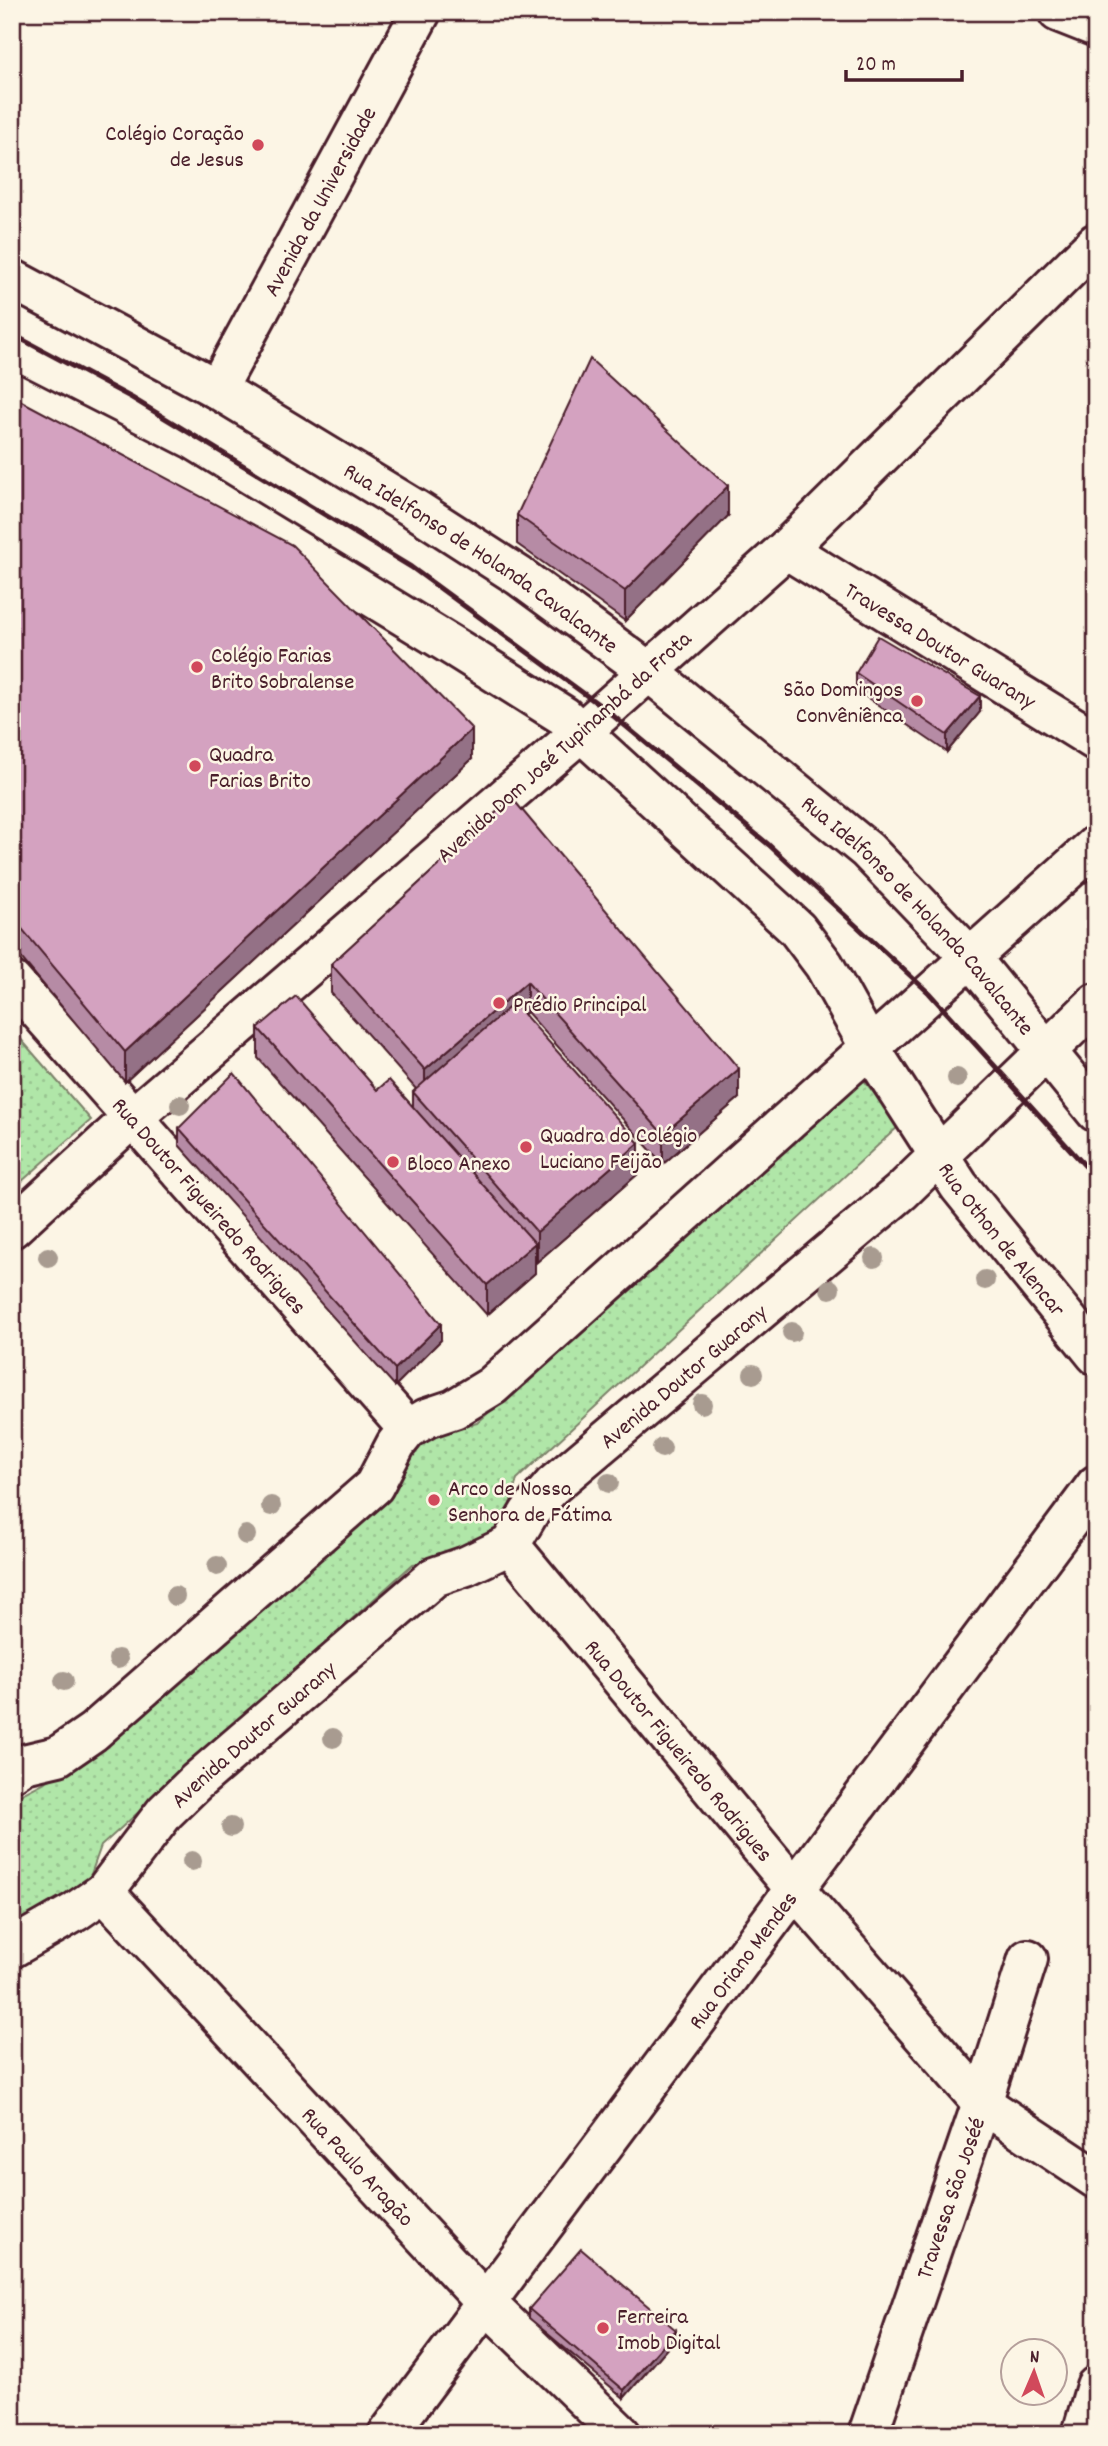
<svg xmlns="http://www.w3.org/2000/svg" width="1108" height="2446" viewBox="0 0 1108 2446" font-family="Dekko,sans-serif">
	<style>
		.park { fill: url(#park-dots); stroke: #7d826a; stroke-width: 2 }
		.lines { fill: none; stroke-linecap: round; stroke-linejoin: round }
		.street-casing { stroke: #4a1f2b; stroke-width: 44 }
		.secondary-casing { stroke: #4a1f2b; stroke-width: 44 }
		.primary-casing { stroke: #4a1f2b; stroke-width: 44 }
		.street { stroke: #fcf5e5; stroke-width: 38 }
		.secondary { stroke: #fcf5e5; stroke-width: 38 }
		.primary { stroke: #fcf5e5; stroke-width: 38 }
		.rail { stroke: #4a1f2b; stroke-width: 5 }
		.tree { fill: #a89b90 }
		.wall { fill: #b68ba5; stroke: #4a1f2b; stroke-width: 2 }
		.shaded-wall { fill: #947186; stroke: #4a1f2b; stroke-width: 2 }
		.building { fill: #d4a2c0; stroke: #4a1f2b; stroke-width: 2 }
		.poi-dot { fill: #d1495b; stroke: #fcf5e5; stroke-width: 2.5 }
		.labels { text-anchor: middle; stroke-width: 5; stroke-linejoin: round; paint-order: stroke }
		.poi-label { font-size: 23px; fill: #4a1f2b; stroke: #fcf5e5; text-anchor: start }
		.street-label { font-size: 23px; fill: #4a1f2b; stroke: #fcf5e5 }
	</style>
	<defs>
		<pattern id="park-dots" width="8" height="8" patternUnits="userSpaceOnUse" patternTransform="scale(1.75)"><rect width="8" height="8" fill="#b0e6a8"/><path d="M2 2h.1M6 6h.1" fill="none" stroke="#99c591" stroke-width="1.8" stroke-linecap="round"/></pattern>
	</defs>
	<rect width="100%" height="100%" fill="#fcf5e5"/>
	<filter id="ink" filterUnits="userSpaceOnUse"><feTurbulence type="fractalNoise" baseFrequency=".0143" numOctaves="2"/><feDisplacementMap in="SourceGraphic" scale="14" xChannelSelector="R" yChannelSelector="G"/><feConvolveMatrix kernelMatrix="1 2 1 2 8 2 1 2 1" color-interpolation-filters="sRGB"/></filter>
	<g filter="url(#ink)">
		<g class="park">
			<path d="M 12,1029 L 91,1120 L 12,1190 Z"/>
			<path d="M 863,1079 L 899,1126 L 517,1479 L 505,1522 L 474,1557 L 413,1564 L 101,1846 L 80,1905 L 12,1928 L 12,1799 L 74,1767 L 411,1447 L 444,1431 L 477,1423 Z"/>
		</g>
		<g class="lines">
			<g class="street-casing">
				<g id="street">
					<path id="s1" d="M 786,549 L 1096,741"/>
					<path id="s2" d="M 12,981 L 408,1429"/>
					<path id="s3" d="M 510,1545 L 794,1888 L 982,2103 L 1096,2179"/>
					<path id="s4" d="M 104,1892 L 486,2303 L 621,2434"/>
					<path id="s5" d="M 868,2434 L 982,2103 L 1028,1959"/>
					<path d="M 1082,2434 L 1096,2386"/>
				</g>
			</g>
			<g class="secondary-casing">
				<g id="secondary">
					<path d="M 1058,12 L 1096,27"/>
					<path id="s6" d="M 217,389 L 421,12"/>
					<path d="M 581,732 L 786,549 L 1096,243"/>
					<path d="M 12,1772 L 24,1764 L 58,1756 L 93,1732 L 374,1486 L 396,1444 L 408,1429 L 427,1418 L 454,1409 L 492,1386 L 1096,845"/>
					<path id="s7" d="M 12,1948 L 75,1912 L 104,1892 L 165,1812 L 196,1782 L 434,1577 L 466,1566 L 510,1545 L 529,1513 L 553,1485 L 901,1192 L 1096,1003"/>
					<path id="s8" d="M 388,2434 L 1096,1485"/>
				</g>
			</g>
			<g class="primary-casing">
				<g id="primary">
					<path id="s9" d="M 12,279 L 217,389 L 415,509 L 519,576 L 648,671 L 867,850 L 969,956 L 1096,1112"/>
					<path id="s10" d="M 12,393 L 173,475 L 459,650 L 564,716 L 581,732 L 797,929 L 824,965 L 870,1048 L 959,1186 L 1096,1355"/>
					<path d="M 12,1228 L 132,1118 L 581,732"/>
				</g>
			</g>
			<use href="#street" class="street"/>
			<use href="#secondary" class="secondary"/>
			<use href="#primary" class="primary"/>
			<path class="rail" d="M 12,334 L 132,398 L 411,567 L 605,709 L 769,845 L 929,993 L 1096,1178"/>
		</g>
		<g class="tree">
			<circle cx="957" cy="1078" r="10"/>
			<circle cx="180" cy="1105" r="10"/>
			<circle cx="48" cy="1257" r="10"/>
			<circle cx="874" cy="1258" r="10"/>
			<circle cx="985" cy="1280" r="10"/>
			<circle cx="830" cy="1289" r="10"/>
			<circle cx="792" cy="1332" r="10"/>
			<circle cx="753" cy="1374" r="10"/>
			<circle cx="702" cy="1404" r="10"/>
			<circle cx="662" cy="1448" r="10"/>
			<circle cx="609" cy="1483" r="10"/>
			<circle cx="271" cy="1506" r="10"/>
			<circle cx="246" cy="1535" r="10"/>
			<circle cx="217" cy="1566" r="10"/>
			<circle cx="175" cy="1596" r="10"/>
			<circle cx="118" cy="1659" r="10"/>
			<circle cx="64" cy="1681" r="10"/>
			<circle cx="333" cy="1738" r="10"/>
			<circle cx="231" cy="1827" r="10"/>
			<circle cx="192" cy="1861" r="10"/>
		</g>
		<g class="wall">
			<path d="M 12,396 L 472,759 L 125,1082 L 12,947 Z"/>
			<path d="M 517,515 L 728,516 L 625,621 L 517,544 Z"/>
			<path d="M 856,673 L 980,712 L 947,752 L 856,690 Z"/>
			<path d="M 512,798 L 739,1098 L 663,1164 L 527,1012 L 524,1014 L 639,1173 L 537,1262 L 535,1259 L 535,1273 L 487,1315 L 258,1058 L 258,1028 L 377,1090 L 413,1107 L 413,1092 L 416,1089 L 331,993 L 331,964 Z"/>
			<path d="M 179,1128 L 441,1340 L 395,1386 L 179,1145 Z"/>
			<path d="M 529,2309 L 676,2338 L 624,2398 L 529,2318 Z"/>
		</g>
		<g class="shaded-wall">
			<path d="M 728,486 L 728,516 L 625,621 L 625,591 Z"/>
			<path d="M 980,696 L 980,712 L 947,752 L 947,735 Z"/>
			<path d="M 472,729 L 472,759 L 125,1082 L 125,1052 Z"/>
			<path d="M 527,982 L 527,1012 L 425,1099 L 425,1070 Z"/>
			<path d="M 739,1069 L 739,1098 L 663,1164 L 663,1134 Z"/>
			<path d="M 639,1143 L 639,1173 L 537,1262 L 537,1232 Z"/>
			<path d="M 535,1243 L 535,1273 L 487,1315 L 487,1285 Z"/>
			<path d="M 441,1324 L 441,1340 L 395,1386 L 395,1369 Z"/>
			<path d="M 676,2330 L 676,2338 L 624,2398 L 624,2390 Z"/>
		</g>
		<g class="building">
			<path d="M 590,359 L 728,486 L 625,591 L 517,515 Z"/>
			<path d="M 12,396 L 292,545 L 472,729 L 125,1052 L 12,917 Z"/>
			<path d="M 878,636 L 980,696 L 947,735 L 856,673 Z"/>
			<path d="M 512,798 L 739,1069 L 663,1134 L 527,982 L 425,1070 L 331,964 Z"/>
			<path d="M 296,996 L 377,1090 L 389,1080 L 535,1243 L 487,1285 L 258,1028 Z"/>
			<path d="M 514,1003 L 639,1143 L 537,1232 L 413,1092 Z"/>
			<path d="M 234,1073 L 441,1324 L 395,1369 L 179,1128 Z"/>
			<path d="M 581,2249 L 676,2330 L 624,2390 L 529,2309 Z"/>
		</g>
	</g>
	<g class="poi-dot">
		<circle cx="258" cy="145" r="7"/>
		<circle cx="197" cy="667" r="7"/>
		<circle cx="917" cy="701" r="7"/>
		<circle cx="195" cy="766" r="7"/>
		<circle cx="499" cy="1003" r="7"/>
		<circle cx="526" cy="1147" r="7"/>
		<circle cx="393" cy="1162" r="7"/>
		<circle cx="434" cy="1500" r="7"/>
		<circle cx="603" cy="2328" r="7"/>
	</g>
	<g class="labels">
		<g class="poi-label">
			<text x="244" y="140" text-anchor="end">Colégio Coração<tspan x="244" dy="26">de Jesus</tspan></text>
			<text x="211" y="662">Colégio Farias<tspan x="211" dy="26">Brito Sobralense</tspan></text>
			<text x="903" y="696" text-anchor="end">São Domingos<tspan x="903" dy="26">Convêniênca</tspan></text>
			<text x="209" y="761">Quadra<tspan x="209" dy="26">Farias Brito</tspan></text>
			<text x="513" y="1011">Prédio Principal</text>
			<text x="540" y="1142">Quadra do Colégio<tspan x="540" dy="26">Luciano Feijão</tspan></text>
			<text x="407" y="1170">Bloco Anexo</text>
			<text x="448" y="1495">Arco de Nossa<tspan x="448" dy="26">Senhora de Fátima</tspan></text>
			<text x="617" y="2323">Ferreira<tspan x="617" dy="26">Imob Digital</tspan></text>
		</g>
		<g class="street-label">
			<text dy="8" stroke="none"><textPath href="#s6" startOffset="214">Avenida da Universidade</textPath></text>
			<text dy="8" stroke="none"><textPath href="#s9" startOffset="546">Rua Idelfonso de Holanda Cavalcante</textPath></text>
			<text dy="8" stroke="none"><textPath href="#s1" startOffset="182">Travessa Doutor Guarany</textPath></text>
			<text transform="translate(563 746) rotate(-42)" y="8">Avenida Dom José Tupinambá da Frota</text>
			<text dy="8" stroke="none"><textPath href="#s9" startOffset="1113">Rua Idelfonso de Holanda Cavalcante</textPath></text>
			<text dy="8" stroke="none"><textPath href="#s2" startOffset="299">Rua Doutor Figueiredo Rodrigues</textPath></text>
			<text dy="8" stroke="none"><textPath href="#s10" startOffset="1328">Rua Othon de Alencar</textPath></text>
			<text dy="8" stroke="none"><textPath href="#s7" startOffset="892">Avenida Doutor Guarany</textPath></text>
			<text dy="8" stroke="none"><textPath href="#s7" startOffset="326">Avenida Doutor Guarany</textPath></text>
			<text dy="8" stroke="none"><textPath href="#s3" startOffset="266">Rua Doutor Figueiredo Rodrigues</textPath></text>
			<text dy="8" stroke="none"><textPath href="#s8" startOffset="592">Rua Oriano Mendes</textPath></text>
			<text dy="8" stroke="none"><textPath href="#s4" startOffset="374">Rua Paulo Aragão</textPath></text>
			<text dy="8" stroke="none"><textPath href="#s5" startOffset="250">Travessa São Joséé</textPath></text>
		</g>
	</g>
	<rect width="1108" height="2446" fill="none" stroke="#fcf5e5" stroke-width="42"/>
	<rect x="21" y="21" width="1066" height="2404" fill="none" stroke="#4a1f2b" stroke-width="2.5" filter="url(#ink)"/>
	<g transform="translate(1034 2372) rotate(2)"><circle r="33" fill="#fcf5e5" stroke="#b59f9b" stroke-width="2"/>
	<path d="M0-5L12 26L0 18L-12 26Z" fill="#d1495b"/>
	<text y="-10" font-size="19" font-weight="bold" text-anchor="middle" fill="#4a1f2b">N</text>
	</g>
	<path d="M846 70v10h116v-10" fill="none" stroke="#4a1f2b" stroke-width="3.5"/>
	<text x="856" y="70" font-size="21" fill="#4a1f2b" stroke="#fcf5e5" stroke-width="5" paint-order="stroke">20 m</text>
</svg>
